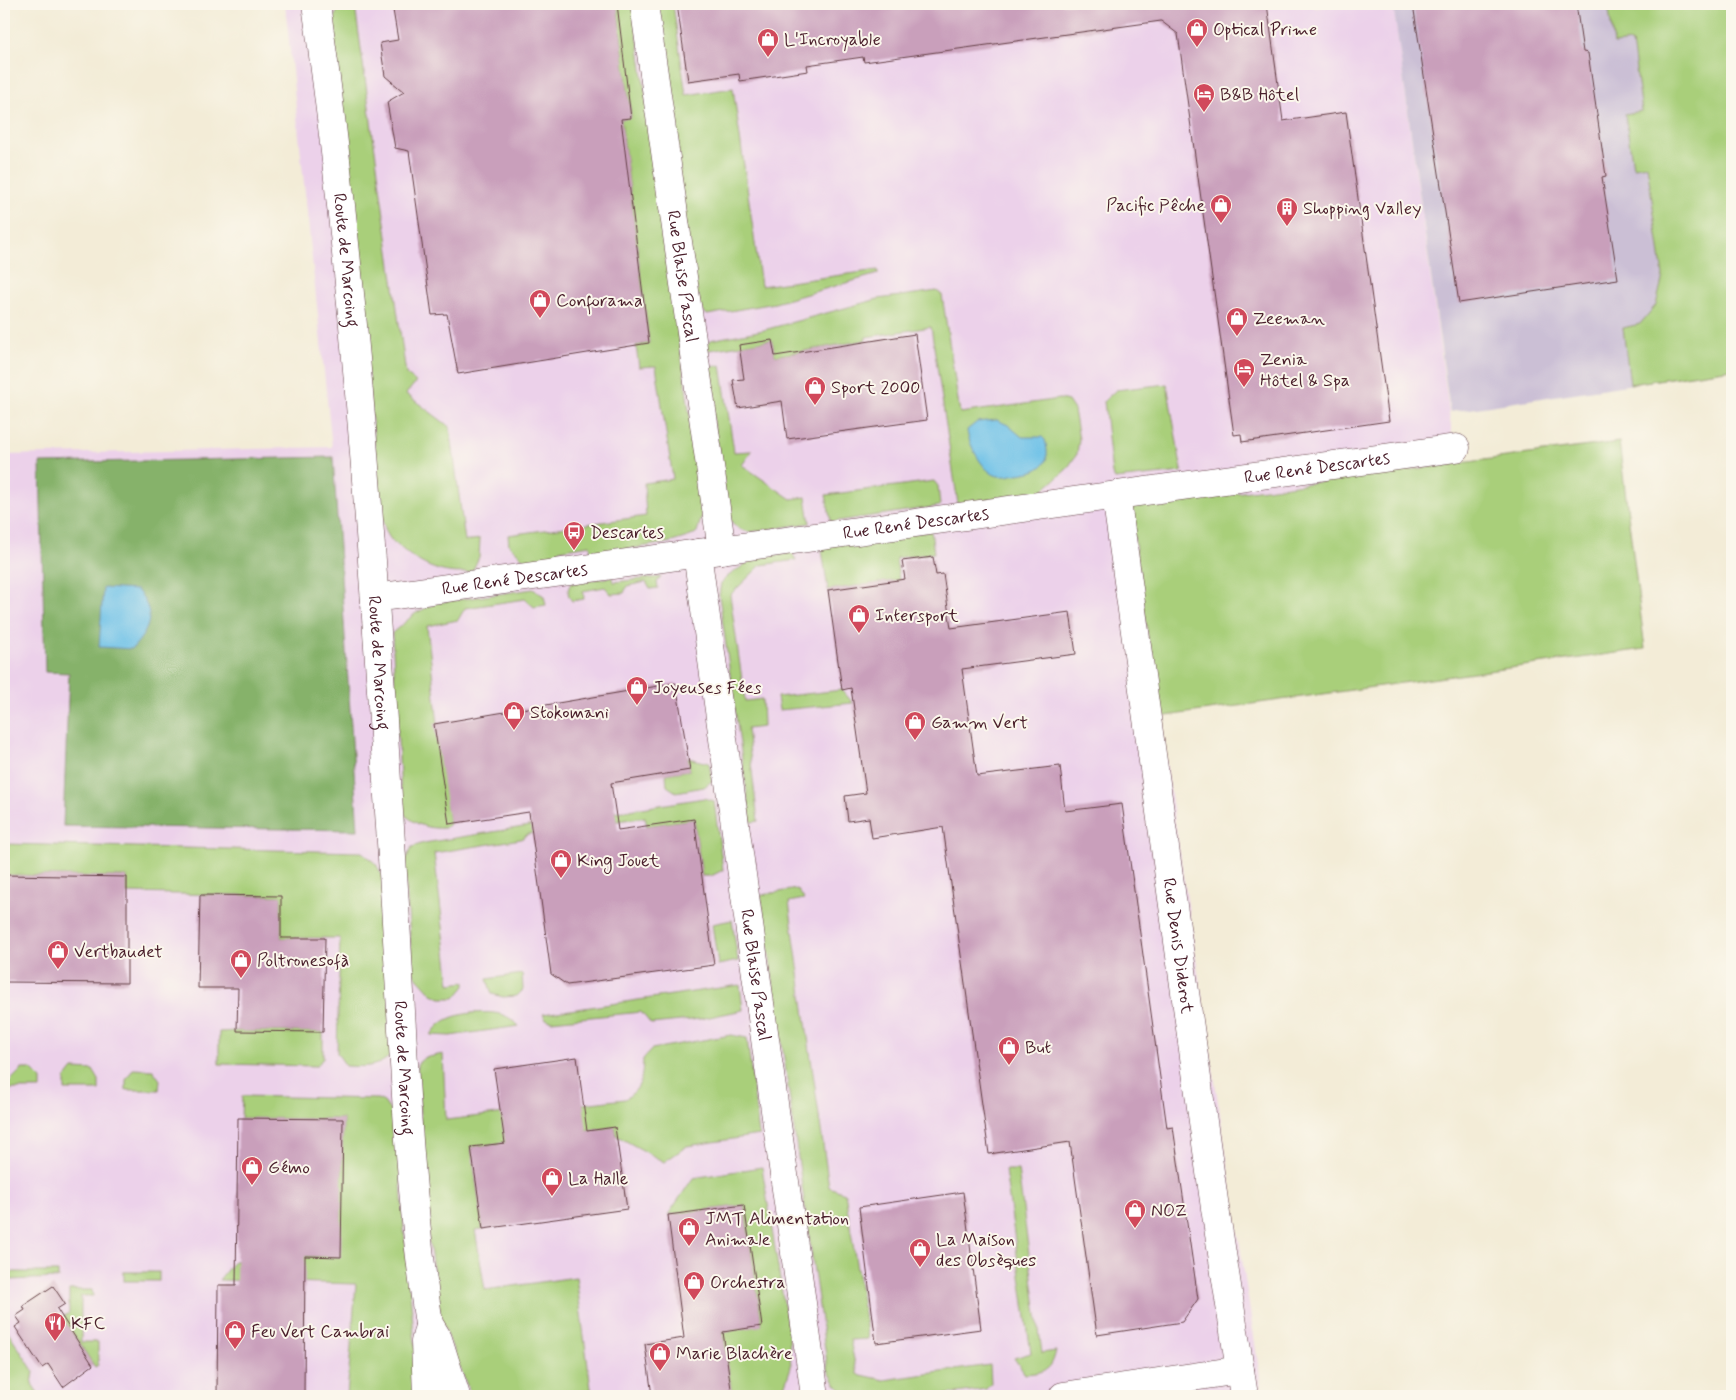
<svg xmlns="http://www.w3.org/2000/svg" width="1736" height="1400" viewBox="0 0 1736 1400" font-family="Mynerve,sans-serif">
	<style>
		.built { fill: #ecd1ea }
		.industrial { fill: #cbbfd5 }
		.green { fill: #a9cf7a; stroke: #7a7752 }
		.forest { fill: #86b26a; stroke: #68684a }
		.water { fill: #6ac0e7; stroke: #5a7089 }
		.building { fill: #c99fbb }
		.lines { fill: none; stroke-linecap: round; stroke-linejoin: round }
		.minor-casing { stroke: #633e45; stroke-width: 29 }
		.tertiary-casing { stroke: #633e45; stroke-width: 29 }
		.minor { stroke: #fff; stroke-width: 28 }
		.tertiary { stroke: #fff; stroke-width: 28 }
		.labels { text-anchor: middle; stroke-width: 4; stroke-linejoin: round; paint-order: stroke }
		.poi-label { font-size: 18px; fill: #4a1f2b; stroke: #fbf7ec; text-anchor: start }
		.street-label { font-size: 18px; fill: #4a1f2b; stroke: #fbf7ec }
	</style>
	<rect width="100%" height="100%" fill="#fbf7ec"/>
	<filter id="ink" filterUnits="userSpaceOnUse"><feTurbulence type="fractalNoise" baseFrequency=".02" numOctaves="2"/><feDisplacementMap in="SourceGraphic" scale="10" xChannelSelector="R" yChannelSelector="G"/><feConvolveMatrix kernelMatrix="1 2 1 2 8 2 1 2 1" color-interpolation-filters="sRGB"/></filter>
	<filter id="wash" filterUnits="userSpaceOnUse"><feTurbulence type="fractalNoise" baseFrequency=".0096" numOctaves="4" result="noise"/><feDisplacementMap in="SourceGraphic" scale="20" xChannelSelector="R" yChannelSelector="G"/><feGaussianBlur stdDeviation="1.12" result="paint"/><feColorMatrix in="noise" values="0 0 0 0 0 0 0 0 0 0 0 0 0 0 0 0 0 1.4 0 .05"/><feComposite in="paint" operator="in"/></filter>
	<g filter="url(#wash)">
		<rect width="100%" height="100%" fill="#f3ecd7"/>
		<path class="built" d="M 285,4 L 1313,4 L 1315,8 L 1341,4 L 1393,4 L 1456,463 L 1131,507 L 1159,717 L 1263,1396 L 4,1396 L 4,455 L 332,447 Z"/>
		<path class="industrial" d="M 1393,4 L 1732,4 L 1732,369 L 1450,412 Z"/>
		<g class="green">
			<path d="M 341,4 L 353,4 L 356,13 L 406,374 L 416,382 L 406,394 L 450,427 L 465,541 L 480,539 L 479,557 L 472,572 C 444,576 421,566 401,548 C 397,544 392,542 389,537 C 384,529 383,520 381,511 L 333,28 L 335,16 Z"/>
			<path d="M 617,4 L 633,4 L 703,512 L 697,532 L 691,536 L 672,542 L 591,555 L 590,545 L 559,550 L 560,559 L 529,564 L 509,545 L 508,535 L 646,516 L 644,483 L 673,479 L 656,366 L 639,367 L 636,346 L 649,343 L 621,119 L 631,117 Z"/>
			<path d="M 655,4 L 673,4 L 686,95 L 733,88 L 761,286 L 878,270 L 878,274 L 775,303 L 707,315 L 696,303 Z"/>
			<path d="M 1608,4 L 1732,4 L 1732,369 L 1630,384 L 1623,328 L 1640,324 L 1656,305 L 1663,276 L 1647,165 L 1633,167 L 1625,114 L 1642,111 L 1632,42 L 1614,44 Z"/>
			<path d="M 937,291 L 942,295 L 960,413 L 1060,399 L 1068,401 L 1074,410 L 1079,439 L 1077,454 L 1067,469 L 1041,492 L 958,504 L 931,327 L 866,337 L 866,340 L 775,356 L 772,340 L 703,351 L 710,340 L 764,330 L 878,299 Z"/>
			<path d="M 721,365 L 734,452 L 752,451 L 742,465 L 791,499 L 806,497 L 810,523 L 750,532 C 738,530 734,526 728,516 L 706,368 Z"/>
			<path d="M 1167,384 L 1182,472 L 1115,479 L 1112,474 L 1104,401 L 1116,390 Z"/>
			<path d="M 1619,442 L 1645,649 L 1159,717 L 1130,507 Z"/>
			<path d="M 934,481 L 938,486 L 940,506 L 831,522 L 826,495 Z"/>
			<path d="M 931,531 L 934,553 L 896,558 L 899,580 L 828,590 L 822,550 L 826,546 Z"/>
			<path d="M 792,553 L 796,560 L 761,565 L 730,595 L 745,701 L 762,699 L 763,727 L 747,729 L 758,821 L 751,822 L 719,596 L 721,583 L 727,577 L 754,558 Z"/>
			<path d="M 612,577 L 614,582 L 661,577 L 657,582 L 658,588 L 650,589 L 646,582 L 627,586 L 624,593 L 611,594 L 605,587 L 583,591 L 584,599 L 572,601 C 567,594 567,590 571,583 Z"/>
			<path d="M 533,589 L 544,596 L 546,605 L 534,607 L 525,599 L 465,608 L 458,620 L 427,626 L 449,824 L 445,828 C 427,829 415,825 402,812 L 392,633 L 416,613 L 436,603 Z"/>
			<path d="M 842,690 L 853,703 L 779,710 L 777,697 Z"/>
			<path d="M 688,758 L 709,763 L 712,781 L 704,787 L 676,792 L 667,786 L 666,774 L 690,770 Z"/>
			<path d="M 704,798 L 714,801 L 723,870 L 711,876 L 702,876 L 694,819 L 647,826 L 645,817 L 528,834 L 521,839 L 434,853 L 450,984 L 465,982 L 465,986 L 455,998 L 441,998 L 432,994 L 413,973 L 404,863 L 412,847 L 424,843 Z"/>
			<path d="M 4,844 L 362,852 L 376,864 L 382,875 L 393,1053 C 379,1068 365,1067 346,1066 L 337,1053 L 340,938 L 281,938 L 281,896 L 127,893 L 127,877 L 4,875 Z"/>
			<path d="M 797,889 L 804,899 L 789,902 L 829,1187 L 845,1193 L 868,1339 L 850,1340 L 857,1374 L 884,1380 L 990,1365 L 991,1384 L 986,1389 L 935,1396 L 848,1396 L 835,1383 L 828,1370 L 761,895 Z"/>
			<path d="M 732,920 L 738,961 L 718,965 L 712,924 Z"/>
			<path d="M 522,974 L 523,990 L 517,996 L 503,997 L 492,994 L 487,979 Z"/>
			<path d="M 740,985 L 743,1010 L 700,1019 L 651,1024 L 641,1012 L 551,1021 L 546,1019 L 543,1014 Z"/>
			<path d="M 471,1013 C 491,1012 505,1011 519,1026 L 450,1036 L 431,1035 C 441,1019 453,1016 471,1013 Z"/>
			<path d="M 237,1031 L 323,1032 L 323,1058 L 317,1066 L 219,1064 L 219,1032 Z"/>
			<path d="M 731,1035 L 747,1038 L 759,1135 L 687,1146 L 664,1162 L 617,1136 L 615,1127 L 471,1147 L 483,1229 L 475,1230 L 485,1290 L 576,1277 L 592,1396 L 471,1396 L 441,1318 L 427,1230 L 417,1064 L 424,1058 L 443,1054 L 446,1120 L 625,1099 C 642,1088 642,1079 643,1059 L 652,1049 Z"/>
			<path d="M 22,1069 L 31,1069 L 41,1079 L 41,1089 L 7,1089 L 7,1084 Z"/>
			<path d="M 73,1069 L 93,1070 L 99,1080 L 99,1090 L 65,1090 L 65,1079 Z"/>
			<path d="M 133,1069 L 153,1070 L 160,1080 L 159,1090 L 126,1090 L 126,1080 Z"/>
			<path d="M 242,1096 L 378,1099 L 384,1102 L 397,1120 L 404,1229 L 418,1376 L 415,1396 L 347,1396 L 356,1284 L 219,1280 L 234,1261 L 252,1260 L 253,1255 L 340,1257 L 343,1119 L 241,1118 Z"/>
			<path d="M 762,1167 L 789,1336 L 791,1367 L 781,1396 L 732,1396 L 723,1332 L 762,1325 L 744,1205 L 668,1215 L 693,1178 Z"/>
			<path d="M 1005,1170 L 1018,1170 L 1042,1353 L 1056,1351 C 1051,1371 1046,1372 1025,1374 L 1014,1358 L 1031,1353 Z"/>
			<path d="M 11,1272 L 58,1272 L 58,1278 L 10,1280 Z"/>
			<rect x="124" y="1272" width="35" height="9"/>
			<path d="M 69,1290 L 92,1290 L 93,1296 L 81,1296 L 81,1342 L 98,1342 L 98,1365 L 95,1367 L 62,1317 L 69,1313 Z"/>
			<path d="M 4,1325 L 34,1372 L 32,1384 L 40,1396 L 4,1396 Z"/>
		</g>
		<path class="forest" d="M 333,457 L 358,830 L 63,826 L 69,673 L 45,672 L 40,463 Z"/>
		<g class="water">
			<path d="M 997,420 L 1008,425 L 1022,437 L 1042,437 L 1045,440 C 1052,465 1041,471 1018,474 C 1011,475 1001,478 995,475 C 982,470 968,443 967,430 L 977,422 Z"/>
			<path d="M 103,588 L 137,590 C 156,613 151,628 132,649 L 99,647 Z"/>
		</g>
		<g id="blocks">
			<g class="building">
				<path d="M 392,4 L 617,4 L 631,118 L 621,119 L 649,343 L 458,374 L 447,314 L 432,315 L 409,151 L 395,148 L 387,102 L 404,92 L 385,76 L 380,43 L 398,40 Z"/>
				<path d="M 677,4 L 1267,4 L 1283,121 L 1346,112 L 1389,421 L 1242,442 L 1241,434 L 1234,435 L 1178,34 L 1161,21 L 864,62 L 863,57 L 807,65 L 808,71 L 740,81 L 739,74 L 688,81 Z"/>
				<path d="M 1413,4 L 1576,4 L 1583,52 L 1588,53 L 1606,176 L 1602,177 L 1618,279 L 1459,303 Z"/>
				<path d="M 915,334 L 927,420 L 787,439 L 782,401 L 738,408 L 733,380 L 744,379 L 739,345 L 772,340 L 775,356 Z"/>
				<path d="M 933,557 L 936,575 L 943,574 L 951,628 L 1070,612 L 1076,654 L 962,669 L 977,776 L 1060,766 L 1065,811 L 1122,804 L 1167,1128 L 1173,1127 L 1198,1299 L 1182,1322 L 1097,1335 L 1070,1142 L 989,1154 L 943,827 L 872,838 L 869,818 L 848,821 L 845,796 L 866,793 L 851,688 L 842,690 L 828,590 L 905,579 L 902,561 Z"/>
				<path d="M 676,683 L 690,770 L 611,783 L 618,830 L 694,819 L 714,965 L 567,985 L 551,974 L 529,812 L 449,824 L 434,724 Z"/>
				<path d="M 4,875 L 127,877 L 127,983 L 4,982 Z"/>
				<path d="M 200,895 L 281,896 L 281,938 L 325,938 L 323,1032 L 237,1031 L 238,988 L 198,988 Z"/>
				<path d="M 577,1057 L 587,1131 L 615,1127 L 627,1209 L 483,1229 L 471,1147 L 505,1143 L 494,1069 Z"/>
				<path d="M 238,1118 L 343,1119 L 341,1257 L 305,1256 L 304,1396 L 217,1396 L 218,1285 L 236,1285 Z"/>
				<path d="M 963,1192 L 981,1329 L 876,1343 L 859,1207 Z"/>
				<path d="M 744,1205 L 762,1326 L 723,1332 L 732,1396 L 652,1396 L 645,1344 L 684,1338 L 668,1215 Z"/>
				<path d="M 53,1286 L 65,1304 L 57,1309 L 93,1365 L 63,1387 L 48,1364 L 42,1368 L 15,1327 L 21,1323 L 16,1316 L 25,1310 L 23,1306 Z"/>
			</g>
		</g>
	</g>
	<g filter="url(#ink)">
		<use href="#blocks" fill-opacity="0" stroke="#633e45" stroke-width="1"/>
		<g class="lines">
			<g class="minor-casing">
				<g id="minor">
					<path id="s1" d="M 644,4 L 722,550"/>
					<path id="s2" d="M 1116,495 L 1215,1208 L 1244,1396"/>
					<path id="s3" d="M 697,553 L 815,1396"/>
					<path id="s4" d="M 375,598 L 1456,448"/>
					<path d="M 1063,1396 L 1240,1370"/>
				</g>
			</g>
			<g class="tertiary-casing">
				<g id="tertiary">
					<path id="s5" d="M 316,4 C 357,292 374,583 393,873 C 403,1023 406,1175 429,1324 L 438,1339 L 456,1396"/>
					<path d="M 427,1396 L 425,1342 L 429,1326"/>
				</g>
			</g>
			<use href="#minor" class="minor"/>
			<use href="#tertiary" class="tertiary"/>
		</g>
	</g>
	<defs>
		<g id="shop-pin" transform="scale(1.125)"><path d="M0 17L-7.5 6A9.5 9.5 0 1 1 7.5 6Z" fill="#d1495b" stroke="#fbf7ec"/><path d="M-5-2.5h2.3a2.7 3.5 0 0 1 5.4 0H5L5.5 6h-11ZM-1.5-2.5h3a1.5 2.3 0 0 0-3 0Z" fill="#fff"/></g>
		<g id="hotel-pin" transform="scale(1.125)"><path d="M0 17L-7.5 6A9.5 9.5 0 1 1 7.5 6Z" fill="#d1495b" stroke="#fbf7ec"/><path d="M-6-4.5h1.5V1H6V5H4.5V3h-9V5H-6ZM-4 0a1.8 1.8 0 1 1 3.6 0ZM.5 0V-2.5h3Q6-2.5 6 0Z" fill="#fff"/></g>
		<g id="building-pin" transform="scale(1.125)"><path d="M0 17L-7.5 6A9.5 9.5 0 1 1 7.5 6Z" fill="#d1495b" stroke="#fbf7ec"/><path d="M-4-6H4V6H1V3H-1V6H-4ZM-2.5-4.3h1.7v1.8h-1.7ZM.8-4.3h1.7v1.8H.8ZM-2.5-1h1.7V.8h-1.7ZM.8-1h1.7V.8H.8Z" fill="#fff"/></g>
		<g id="bus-pin" transform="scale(1.125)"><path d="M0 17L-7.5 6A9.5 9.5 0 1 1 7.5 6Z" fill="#d1495b" stroke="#fbf7ec"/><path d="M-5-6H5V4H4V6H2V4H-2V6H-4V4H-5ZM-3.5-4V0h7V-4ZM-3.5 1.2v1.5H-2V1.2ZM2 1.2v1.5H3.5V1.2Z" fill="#fff"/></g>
		<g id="restaurant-pin" transform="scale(1.125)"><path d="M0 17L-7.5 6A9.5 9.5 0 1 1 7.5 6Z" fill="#d1495b" stroke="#fbf7ec"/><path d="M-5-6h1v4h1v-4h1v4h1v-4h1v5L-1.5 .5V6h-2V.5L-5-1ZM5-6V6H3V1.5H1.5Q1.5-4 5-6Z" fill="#fff"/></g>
	</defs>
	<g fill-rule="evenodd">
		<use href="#shop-pin" x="1197" y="29"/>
		<use href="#shop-pin" x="768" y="39"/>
		<use href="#hotel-pin" x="1204" y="94"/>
		<use href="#shop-pin" x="1221" y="205"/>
		<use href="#building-pin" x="1287" y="208"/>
		<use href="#shop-pin" x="540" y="300"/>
		<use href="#shop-pin" x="1237" y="318"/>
		<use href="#hotel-pin" x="1244" y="369"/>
		<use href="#shop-pin" x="815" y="387"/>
		<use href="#bus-pin" x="574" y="532"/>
		<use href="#shop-pin" x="859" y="615"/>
		<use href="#shop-pin" x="637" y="687"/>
		<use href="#shop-pin" x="514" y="712"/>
		<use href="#shop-pin" x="915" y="722"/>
		<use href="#shop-pin" x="561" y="860"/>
		<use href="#shop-pin" x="58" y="951"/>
		<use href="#shop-pin" x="241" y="960"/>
		<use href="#shop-pin" x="1009" y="1047"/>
		<use href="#shop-pin" x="252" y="1167"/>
		<use href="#shop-pin" x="552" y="1178"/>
		<use href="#shop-pin" x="1135" y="1210"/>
		<use href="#shop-pin" x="689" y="1228"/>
		<use href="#shop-pin" x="920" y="1249"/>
		<use href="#shop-pin" x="694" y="1282"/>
		<use href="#restaurant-pin" x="55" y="1323"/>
		<use href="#shop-pin" x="235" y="1331"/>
		<use href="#shop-pin" x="660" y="1353"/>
	</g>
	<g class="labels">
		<g class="poi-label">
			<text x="1213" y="35">Optical Prime</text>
			<text x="784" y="45">L'Incroyable</text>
			<text x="1220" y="100">B&amp;B Hôtel</text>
			<text x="1205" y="211" text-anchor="end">Pacific Pêche</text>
			<text x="1303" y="214">Shopping Valley</text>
			<text x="556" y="306">Conforama</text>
			<text x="1253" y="324">Zeeman</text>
			<text x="1260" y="365">Zenia<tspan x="1260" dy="21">Hôtel &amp; Spa</tspan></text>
			<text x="831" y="393">Sport 2000</text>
			<text x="590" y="538">Descartes</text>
			<text x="875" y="621">Intersport</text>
			<text x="653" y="693">Joyeuses Fées</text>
			<text x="530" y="718">Stokomani</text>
			<text x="931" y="728">Gamm Vert</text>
			<text x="577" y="866">King Jouet</text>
			<text x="74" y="957">Vertbaudet</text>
			<text x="257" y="966">Poltronesofà</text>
			<text x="1025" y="1053">But</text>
			<text x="268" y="1173">Gémo</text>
			<text x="568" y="1184">La Halle</text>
			<text x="1151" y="1216">NOZ</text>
			<text x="705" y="1224">JMT Alimentation<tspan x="705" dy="21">Animale</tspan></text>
			<text x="936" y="1245">La Maison<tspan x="936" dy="21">des Obsèques</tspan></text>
			<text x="710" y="1288">Orchestra</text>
			<text x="71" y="1329">KFC</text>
			<text x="251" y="1337">Feu Vert Cambrai</text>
			<text x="676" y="1359">Marie Blachère</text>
		</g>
		<g class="street-label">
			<text dy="6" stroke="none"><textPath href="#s5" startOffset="258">Route de Marcoing</textPath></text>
			<text dy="6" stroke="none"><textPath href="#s1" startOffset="275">Rue Blaise Pascal</textPath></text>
			<text dy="6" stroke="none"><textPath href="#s4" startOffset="951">Rue René Descartes</textPath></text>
			<text dy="6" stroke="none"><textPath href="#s4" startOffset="546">Rue René Descartes</textPath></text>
			<text dy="6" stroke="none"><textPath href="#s4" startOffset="141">Rue René Descartes</textPath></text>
			<text dy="6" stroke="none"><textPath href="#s5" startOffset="662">Route de Marcoing</textPath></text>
			<text dy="6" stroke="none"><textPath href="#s2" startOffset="455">Rue Denis Diderot</textPath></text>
			<text dy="6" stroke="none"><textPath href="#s3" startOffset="426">Rue Blaise Pascal</textPath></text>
			<text dy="6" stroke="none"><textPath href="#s5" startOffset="1068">Route de Marcoing</textPath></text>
		</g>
	</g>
	<rect width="1736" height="1400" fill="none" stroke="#fbf7ec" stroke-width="20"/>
</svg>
